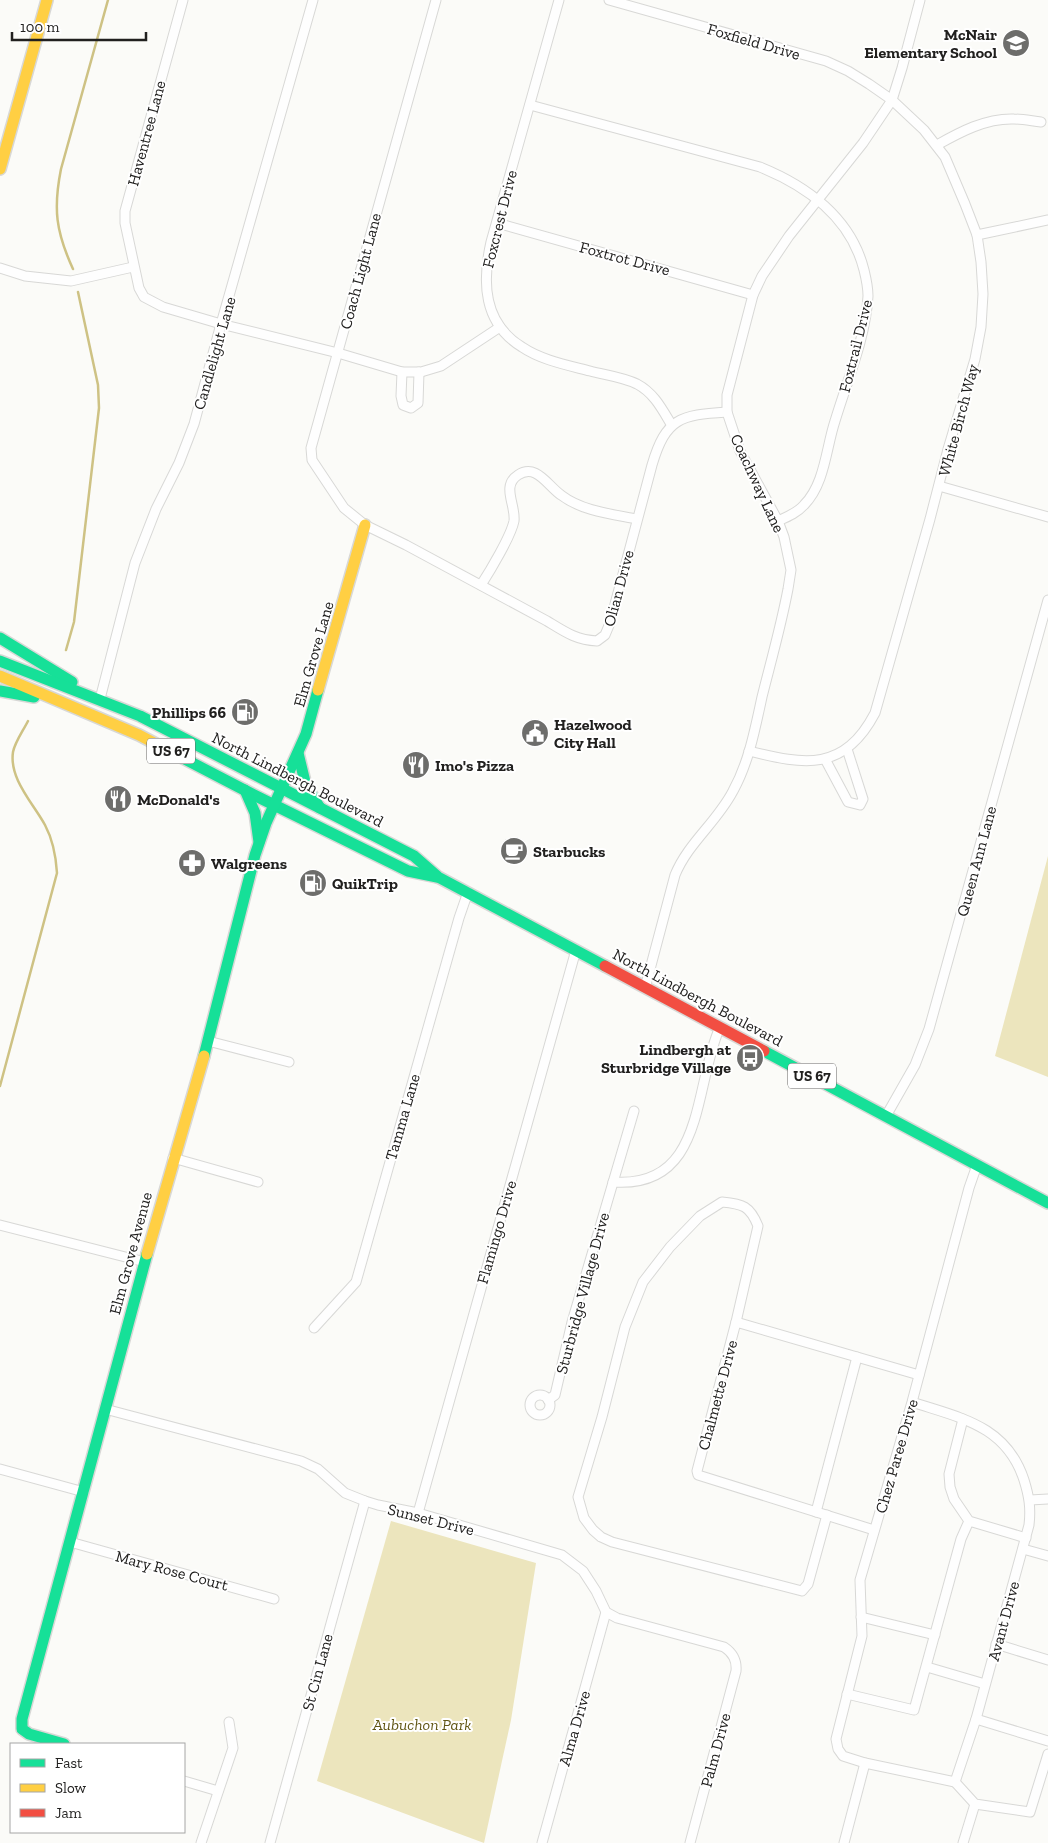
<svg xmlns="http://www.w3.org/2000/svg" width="1048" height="1843" viewBox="0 0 1048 1843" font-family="'Zilla Slab',serif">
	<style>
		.green { fill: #ece5bd }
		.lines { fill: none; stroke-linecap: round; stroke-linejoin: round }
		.stream { stroke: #cec284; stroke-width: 2.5 }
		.street-casing { stroke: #d8d8d6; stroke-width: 11 }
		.fast-casing { stroke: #d8d8d6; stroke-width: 14 }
		.slow-casing { stroke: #d8d8d6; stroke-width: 14 }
		.jam-casing { stroke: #d8d8d6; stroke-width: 14 }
		.street { stroke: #fefefe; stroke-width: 9 }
		.fast { stroke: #16e098; stroke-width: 11 }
		.slow { stroke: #ffcf43; stroke-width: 11 }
		.jam { stroke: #f24e42; stroke-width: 11 }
		.labels { text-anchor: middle; stroke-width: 4; stroke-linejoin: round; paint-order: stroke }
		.shield { fill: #fff; stroke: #646362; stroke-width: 1 }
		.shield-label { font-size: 15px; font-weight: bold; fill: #21201f }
		.poi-label { font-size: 16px; font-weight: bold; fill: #21201f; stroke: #fff; text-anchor: start }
		.street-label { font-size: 16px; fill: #21201f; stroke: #fff }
		.park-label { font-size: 16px; font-style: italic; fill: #605513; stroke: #fff }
	</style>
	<rect width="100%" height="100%" fill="#fbfbf8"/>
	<g class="green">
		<path d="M 1048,856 L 1048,1077 L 995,1056 Z"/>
		<path d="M 391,1521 L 536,1563 L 511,1720 L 484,1843 L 317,1781 Z"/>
	</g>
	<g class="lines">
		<g class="stream">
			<path d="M 73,269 C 56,232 53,209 61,169 L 108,0"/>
			<path d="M 66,650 L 74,622 L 99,408 L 98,385 L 78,292"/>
			<path d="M 0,1086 L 57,873 C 56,857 53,840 45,825 C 33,803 9,779 13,752 C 15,742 23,731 28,721"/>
		</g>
		<g class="street-casing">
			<g id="street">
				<path d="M 183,0 L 125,211 L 125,223 L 139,288 L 144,297 L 163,307 L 221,324 L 338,353 L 402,372 L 421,372 L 441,366 L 500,327"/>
				<path d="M 436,0 L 311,448 L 312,460 L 344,508 L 365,525 L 406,545 L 547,621 C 565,632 576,640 597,641 L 605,635 L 610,623 L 652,465 C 666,418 680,415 727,412"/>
				<path d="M 559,0 L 491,242 C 482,282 483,323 522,347 C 541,360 567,365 590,371 C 605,375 623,377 637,384 C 654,393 662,409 671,424"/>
				<path d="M 609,0 L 826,61 L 848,71 L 869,84 L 892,100 L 924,130 L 945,157 L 965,204 L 977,235 L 981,262 L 983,294 L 981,327 L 975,359 L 948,449 L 930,519 L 875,713 C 844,772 805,765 749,751"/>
				<path d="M 530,105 L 760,167 C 807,186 851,218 864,270 C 866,278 868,288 868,296 C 866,337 847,381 835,421 C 826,448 825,484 804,505 C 797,513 787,517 778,521"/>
				<path d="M 937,145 C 960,132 986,118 1014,119 C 1023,119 1032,121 1041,122"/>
				<path d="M 497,223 L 753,295"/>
				<path d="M 977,235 L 1048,220"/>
				<path d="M 0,268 L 25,276 L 71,281 L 133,267"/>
				<path d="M 402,372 L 401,396 L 403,405 L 411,408 L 418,403 L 419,372"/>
				<path d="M 939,486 L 1048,517"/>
				<path d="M 481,585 C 490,571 511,536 514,521 C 516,505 501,486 518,475 C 536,463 547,485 561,495 C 582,511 611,514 637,519"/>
				<path d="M 100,699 L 135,563 L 156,509 L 179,463 L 194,424 L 221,324 L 313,0"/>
				<path d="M 825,759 L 848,802 L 860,805 L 863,799 L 847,749"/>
				<path d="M 645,988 L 675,875 C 688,843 717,822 733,791 C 749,762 755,729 762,697 C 771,661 781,626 788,589 L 791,570 L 784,537 L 778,521 L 740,451 L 727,412 L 727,395 L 753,295 L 762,276 L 789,236 L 863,143 L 892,100 L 902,68 L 920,0"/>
				<path d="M 208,1041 L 289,1062"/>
				<path d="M 886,1116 L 915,1065 L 929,1029 L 1048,600"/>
				<path d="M 173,1158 L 258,1182"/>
				<path d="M 613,1182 C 706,1189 693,1087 720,1027"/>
				<path d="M 0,1225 L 145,1262"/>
				<path d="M 736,1322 L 758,1226 C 750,1206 743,1204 722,1202 L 700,1216 L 670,1247 L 643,1282 L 625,1327 L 602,1417 L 578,1497 L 584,1518 L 593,1530 L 601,1537 L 612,1542 L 802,1591 L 808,1584 L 827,1515"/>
				<path d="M 314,1328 L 356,1282 L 459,918 L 468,892"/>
				<circle cx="540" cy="1405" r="10"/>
				<path d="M 548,1400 L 555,1395 L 572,1322 L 634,1111"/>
				<path d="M 912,1402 C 960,1418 1006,1425 1024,1480 C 1029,1496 1031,1508 1029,1525 L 976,1719 L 955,1782 L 865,1763 L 843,1756 L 838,1749 L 836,1739 L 862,1636 L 860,1580 L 912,1402 L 969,1188 L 977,1165"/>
				<path d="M 105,1409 L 301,1461 L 318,1469 L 345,1493 L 365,1501 L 378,1505 L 418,1513 L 562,1555 L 583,1571 L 596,1591 L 606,1612 L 617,1618 L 724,1647 C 733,1653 737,1660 736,1671 L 690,1843"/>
				<path d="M 963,1419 L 949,1474 L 950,1487 L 954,1499 L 969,1521 L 1026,1538"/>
				<path d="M 0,1469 L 84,1492"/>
				<path d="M 1030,1500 L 1048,1499"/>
				<path d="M 816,1512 L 857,1357"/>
				<path d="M 418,1513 L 576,950"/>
				<path d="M 874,1530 L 698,1475 L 697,1471 L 736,1322 L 919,1375"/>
				<path d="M 70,1542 L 274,1599"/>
				<path d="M 1023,1549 L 1048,1556"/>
				<path d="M 861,1617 L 935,1635"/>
				<path d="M 996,1644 L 1048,1660"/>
				<path d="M 927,1667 L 985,1684"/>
				<path d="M 847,1694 L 914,1710 L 961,1539 L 969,1521"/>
				<path d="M 976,1719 L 1048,1741"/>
				<path d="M 184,1781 L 218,1791"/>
				<path d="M 955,1782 L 975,1804 L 1030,1812 L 1048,1754"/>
				<path d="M 201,1843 L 233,1748 L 229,1722"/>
				<path d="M 270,1843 L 365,1501"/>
				<path d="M 542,1843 L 606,1612"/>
				<path d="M 844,1843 L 865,1763"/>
				<path d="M 963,1843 L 975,1804"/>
			</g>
		</g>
		<g class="fast-casing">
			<g id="fast">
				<path d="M 0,638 L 72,682"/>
				<path d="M 0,661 L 140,716 L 414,856 L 438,877 L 605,966"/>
				<path d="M 0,691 L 34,697"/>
				<path d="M 298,753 L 306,786 L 320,808"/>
				<path d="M 177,755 L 258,797 L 408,871 L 437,877"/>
				<path d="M 245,790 L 255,813 L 259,842"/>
				<path d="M 764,1051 L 1048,1203"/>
				<path d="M 204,1056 L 255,855 L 266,823 L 306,734 L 318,690"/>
				<path d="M 64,1744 L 29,1734 L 22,1729 L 22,1719 L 147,1254"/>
			</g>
		</g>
		<g class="slow-casing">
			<g id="slow">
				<path d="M 0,169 L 47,0"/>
				<path d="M 0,676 L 139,735 L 177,755"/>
				<path d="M 318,690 L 365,525"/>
				<path d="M 147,1254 L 204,1056"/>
			</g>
		</g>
		<g class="jam-casing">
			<path id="jam" d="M 605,966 L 764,1051"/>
		</g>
		<use href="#street" class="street"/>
		<use href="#fast" class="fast"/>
		<use href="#slow" class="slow"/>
		<use href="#jam" class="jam"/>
	</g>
	<defs>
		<g id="school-disc" transform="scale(1.4375)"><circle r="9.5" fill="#6d6d6b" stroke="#fff"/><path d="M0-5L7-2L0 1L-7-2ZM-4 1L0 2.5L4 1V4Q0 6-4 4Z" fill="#fff"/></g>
		<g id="fuel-disc" transform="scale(1.4375)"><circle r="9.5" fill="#6d6d6b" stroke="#fff"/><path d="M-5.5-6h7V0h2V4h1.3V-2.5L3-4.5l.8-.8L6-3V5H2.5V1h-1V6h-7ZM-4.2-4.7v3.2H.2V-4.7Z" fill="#fff"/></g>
		<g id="civic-disc" transform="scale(1.4375)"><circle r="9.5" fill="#6d6d6b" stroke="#fff"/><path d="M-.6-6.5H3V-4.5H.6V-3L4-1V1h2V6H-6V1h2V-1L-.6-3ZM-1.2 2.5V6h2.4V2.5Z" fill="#fff"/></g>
		<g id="restaurant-disc" transform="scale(1.4375)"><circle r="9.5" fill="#6d6d6b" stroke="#fff"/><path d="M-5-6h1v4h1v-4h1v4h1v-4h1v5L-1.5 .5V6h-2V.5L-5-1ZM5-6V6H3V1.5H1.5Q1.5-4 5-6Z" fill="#fff"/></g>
		<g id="cafe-disc" transform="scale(1.4375)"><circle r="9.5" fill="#6d6d6b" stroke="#fff"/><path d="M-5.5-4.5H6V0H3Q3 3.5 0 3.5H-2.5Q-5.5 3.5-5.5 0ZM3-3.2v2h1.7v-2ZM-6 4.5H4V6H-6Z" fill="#fff"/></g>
		<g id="pharmacy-disc" transform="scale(1.4375)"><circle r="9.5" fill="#6d6d6b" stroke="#fff"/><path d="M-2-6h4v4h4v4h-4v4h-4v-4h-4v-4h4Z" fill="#fff"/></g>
		<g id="bus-disc" transform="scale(1.4375)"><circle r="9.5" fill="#6d6d6b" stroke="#fff"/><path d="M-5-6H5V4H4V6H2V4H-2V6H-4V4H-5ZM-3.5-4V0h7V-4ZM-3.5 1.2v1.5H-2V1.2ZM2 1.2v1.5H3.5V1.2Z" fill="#fff"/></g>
	</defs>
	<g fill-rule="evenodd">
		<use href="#school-disc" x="1016" y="43"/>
		<use href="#fuel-disc" x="245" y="712"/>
		<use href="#civic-disc" x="535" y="733"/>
		<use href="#restaurant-disc" x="416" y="765"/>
		<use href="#restaurant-disc" x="118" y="799"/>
		<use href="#cafe-disc" x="514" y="851"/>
		<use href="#pharmacy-disc" x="192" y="863"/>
		<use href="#fuel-disc" x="313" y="883"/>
		<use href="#bus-disc" x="750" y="1058"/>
	</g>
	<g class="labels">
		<g class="shield">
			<rect x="147" y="738.5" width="48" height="25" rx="4"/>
			<rect x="788" y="1063.5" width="48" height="25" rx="4"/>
		</g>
		<g class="shield-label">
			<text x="171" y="756">US 67</text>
			<text x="812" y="1081">US 67</text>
		</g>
		<g class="poi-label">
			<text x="997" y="40" text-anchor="end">McNair<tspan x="997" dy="18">Elementary School</tspan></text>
			<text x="226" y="718" text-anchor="end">Phillips 66</text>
			<text x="554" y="730">Hazelwood<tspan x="554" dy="18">City Hall</tspan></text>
			<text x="435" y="771">Imo's Pizza</text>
			<text x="137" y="805">McDonald's</text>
			<text x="533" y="857">Starbucks</text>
			<text x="211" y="869">Walgreens</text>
			<text x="332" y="889">QuikTrip</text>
			<text x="731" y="1055" text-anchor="end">Lindbergh at<tspan x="731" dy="18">Sturbridge Village</tspan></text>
		</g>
		<g class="street-label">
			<text transform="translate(754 41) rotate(16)" y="6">Foxfield Drive</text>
			<text transform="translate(146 133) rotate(-75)" y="6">Haventree Lane</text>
			<text transform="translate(499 219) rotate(-76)" y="6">Foxcrest Drive</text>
			<text transform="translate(625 258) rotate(15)" y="6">Foxtrot Drive</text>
			<text transform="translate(360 271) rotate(-75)" y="6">Coach Light Lane</text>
			<text transform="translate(855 346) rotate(-76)" y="6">Foxtrail Drive</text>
			<text transform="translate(214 353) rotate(-74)" y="6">Candlelight Lane</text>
			<text transform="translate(958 420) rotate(-75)" y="6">White Birch Way</text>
			<text transform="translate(758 483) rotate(65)" y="6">Coachway Lane</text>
			<text transform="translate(618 588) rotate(-75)" y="6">Olian Drive</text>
			<text transform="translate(313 654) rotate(-74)" y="6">Elm Grove Lane</text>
			<text transform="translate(298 779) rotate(27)" y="6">North Lindbergh Boulevard</text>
			<text transform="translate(976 861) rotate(-75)" y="6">Queen Ann Lane</text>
			<text transform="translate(698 997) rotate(28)" y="6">North Lindbergh Boulevard</text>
			<text transform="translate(402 1117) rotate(-74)" y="6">Tamma Lane</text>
			<text transform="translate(496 1232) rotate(-74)" y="6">Flamingo Drive</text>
			<text transform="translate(130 1253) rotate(-75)" y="6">Elm Grove Avenue</text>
			<text transform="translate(582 1293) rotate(-75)" y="6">Sturbridge Village Drive</text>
			<text transform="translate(717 1395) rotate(-75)" y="6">Chalmette Drive</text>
			<text transform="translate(896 1456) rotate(-74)" y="6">Chez Paree Drive</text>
			<text transform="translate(431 1519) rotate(14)" y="6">Sunset Drive</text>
			<text transform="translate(172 1570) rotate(15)" y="6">Mary Rose Court</text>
			<text transform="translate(1003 1621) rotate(-75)" y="6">Avant Drive</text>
			<text transform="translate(317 1672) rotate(-75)" y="6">St Cin Lane</text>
			<text transform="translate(574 1728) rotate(-74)" y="6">Alma Drive</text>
			<text transform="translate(715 1750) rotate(-75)" y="6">Palm Drive</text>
		</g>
		<g class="park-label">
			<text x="422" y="1730">Aubuchon Park</text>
		</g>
	</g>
	<rect x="10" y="1743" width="175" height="90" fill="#ffffff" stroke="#a6a6a5"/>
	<rect x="20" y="1759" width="25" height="8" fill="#16e098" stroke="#a6a6a5"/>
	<text x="55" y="1768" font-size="15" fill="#21201f">Fast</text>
	<rect x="20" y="1784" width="25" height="8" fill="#ffcf43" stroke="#a6a6a5"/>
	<text x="55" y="1793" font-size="15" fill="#21201f">Slow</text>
	<rect x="20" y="1809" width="25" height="8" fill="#f24e42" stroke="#a6a6a5"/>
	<text x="55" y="1818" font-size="15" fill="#21201f">Jam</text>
	<path d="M12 32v8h134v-8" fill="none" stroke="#21201f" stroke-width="2.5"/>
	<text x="20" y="32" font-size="15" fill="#21201f" stroke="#ffffff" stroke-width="4" paint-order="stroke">100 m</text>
</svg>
